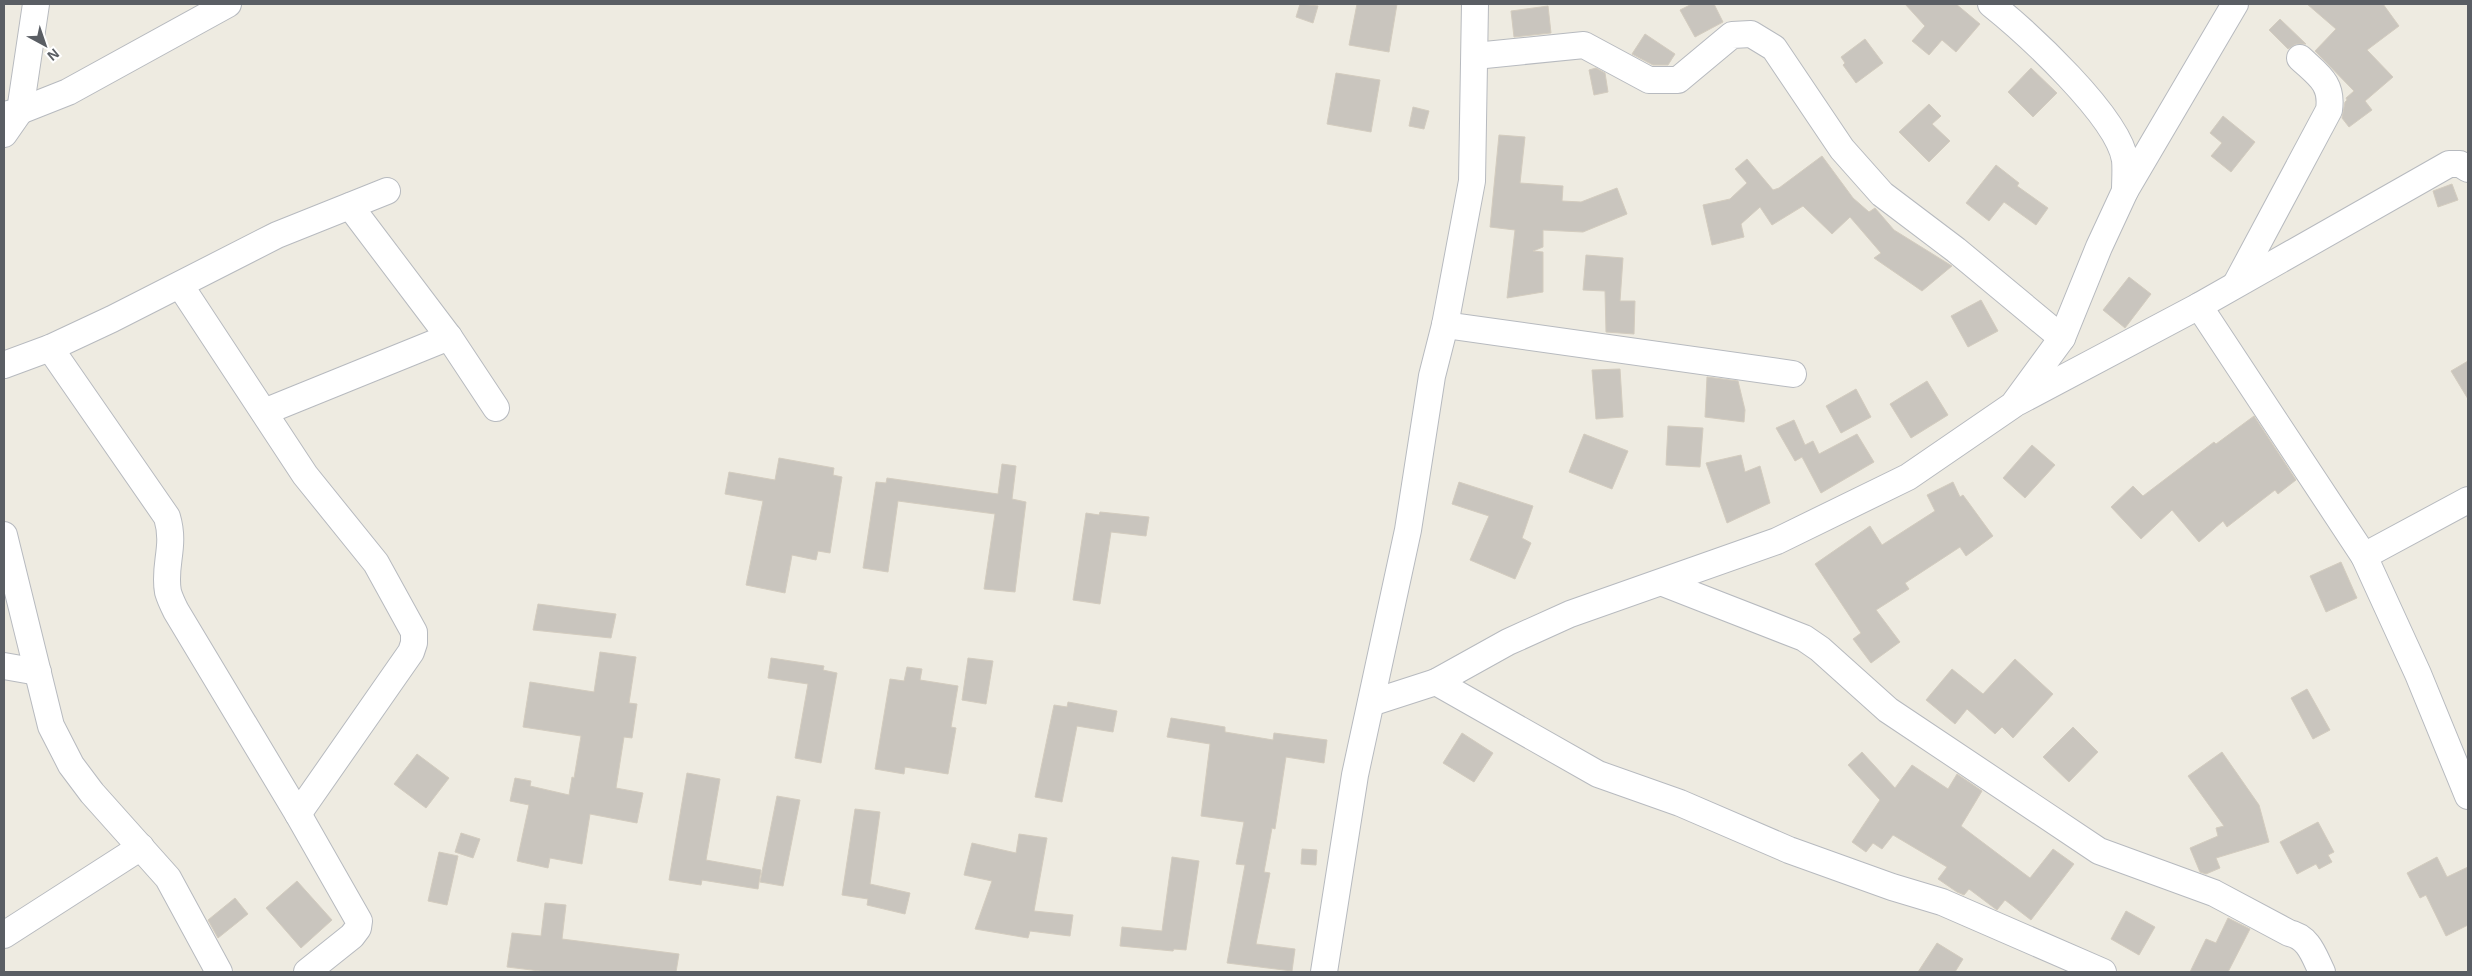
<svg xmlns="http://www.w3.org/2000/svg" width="2472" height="976" viewBox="0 0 2472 976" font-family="Arial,sans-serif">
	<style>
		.building { fill: #c9c5be; stroke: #d3ccbf }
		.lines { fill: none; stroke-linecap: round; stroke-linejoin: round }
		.minor-casing { stroke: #b7babf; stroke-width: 28 }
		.minor { stroke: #fff; stroke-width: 26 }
	</style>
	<rect width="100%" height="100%" fill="#eeebe1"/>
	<g class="building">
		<path d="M 1300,4 L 1318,6 L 1313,23 L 1296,17 Z"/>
		<path d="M 1357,4 L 1397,4 L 1389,52 L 1349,45 Z"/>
		<path d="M 1692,4 L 1714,4 L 1723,22 L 1695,37 L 1680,10 Z"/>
		<path d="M 1905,4 L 1956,4 L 1980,24 L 1956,52 L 1942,40 L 1929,55 L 1912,41 L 1925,26 Z"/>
		<path d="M 2307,4 L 2383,4 L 2399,26 L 2367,50 L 2393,77 L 2365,101 L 2372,110 L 2349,127 L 2342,118 L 2345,102 L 2347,100 L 2346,98 L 2354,91 L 2315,51 L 2336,29 Z"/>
		<path d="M 1548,6 L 1551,33 L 1514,37 L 1511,11 Z"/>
		<path d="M 2280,19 L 2306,44 L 2296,44 L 2288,49 L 2269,30 Z"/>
		<path d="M 1645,34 L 1675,54 L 1668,65 L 1653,65 L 1632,54 Z"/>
		<path d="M 1865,39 L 1883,63 L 1856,83 L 1843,65 L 1845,63 L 1841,57 Z"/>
		<path d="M 1596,68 L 1605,73 L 1608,92 L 1594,95 L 1589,70 Z"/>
		<path d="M 2031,68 L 2057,93 L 2033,117 L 2008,92 Z"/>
		<path d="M 1336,73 L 1380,80 L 1371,132 L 1327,124 Z"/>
		<path d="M 1929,104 L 1941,116 L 1932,124 L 1950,141 L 1929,162 L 1899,132 Z"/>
		<path d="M 1413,107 L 1429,111 L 1424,129 L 1409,126 Z"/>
		<path d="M 2223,116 L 2255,142 L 2231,172 L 2211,156 L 2222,143 L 2210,133 Z"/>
		<path d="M 1499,135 L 1525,137 L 1520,183 L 1563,186 L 1562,201 L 1581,202 L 1617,188 L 1627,214 L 1583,232 L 1543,230 L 1543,247 L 1533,251 L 1543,252 L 1543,292 L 1507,298 L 1515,230 L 1490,227 Z"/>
		<path d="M 1822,156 L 1853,198 L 1869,212 L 1875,208 L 1894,230 L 1952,266 L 1922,291 L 1874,258 L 1881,253 L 1850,217 L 1832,234 L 1803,206 L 1772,225 L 1760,207 L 1741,224 L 1744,237 L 1712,245 L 1703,205 L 1730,199 L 1747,183 L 1735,169 L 1747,159 L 1773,190 L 1779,188 Z"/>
		<path d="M 1996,165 L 2019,183 L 2017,186 L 2048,208 L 2036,225 L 2004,202 L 1989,221 L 1966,203 Z"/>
		<path d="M 2452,184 L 2458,200 L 2438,207 L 2433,191 Z"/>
		<path d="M 1586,255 L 1623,258 L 1620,301 L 1635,301 L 1634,334 L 1606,332 L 1605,291 L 1583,290 Z"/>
		<path d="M 2129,277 L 2151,294 L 2125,328 L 2103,310 Z"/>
		<path d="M 1981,300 L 1998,331 L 1968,347 L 1951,316 Z"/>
		<path d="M 2468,361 L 2468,399 L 2451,371 Z"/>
		<path d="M 1620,369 L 1623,417 L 1596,419 L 1592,370 Z"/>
		<path d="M 1707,377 L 1738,381 L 1745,410 L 1744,422 L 1705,417 Z"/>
		<path d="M 1927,381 L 1948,415 L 1911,438 L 1890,404 Z"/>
		<path d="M 1856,389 L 1871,417 L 1841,433 L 1826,406 Z"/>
		<path d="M 2254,416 L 2296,480 L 2278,494 L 2275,490 L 2227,527 L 2223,521 L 2199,542 L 2172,510 L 2141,539 L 2111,507 L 2133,486 L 2143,496 L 2214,442 L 2216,444 Z"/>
		<path d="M 1794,420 L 1805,445 L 1813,441 L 1819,454 L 1857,434 L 1874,462 L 1821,493 L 1802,457 L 1795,461 L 1776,428 Z"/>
		<path d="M 1668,426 L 1703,428 L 1700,467 L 1666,465 Z"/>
		<path d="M 1584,434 L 1628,451 L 1612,489 L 1569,472 Z"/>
		<path d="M 2032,445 L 2055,465 L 2025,498 L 2003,478 Z"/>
		<path d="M 1741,455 L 1745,472 L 1760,466 L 1770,503 L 1727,523 L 1706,463 Z"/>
		<path d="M 779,458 L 834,468 L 833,475 L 842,477 L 830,553 L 818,551 L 816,560 L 792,555 L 785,593 L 746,585 L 763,501 L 725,494 L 729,472 L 775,480 Z"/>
		<path d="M 1002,464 L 1016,466 L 1012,499 L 1026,502 L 1015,592 L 984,589 L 995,514 L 898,501 L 888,572 L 863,568 L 876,482 L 886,483 L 887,478 L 998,494 Z"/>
		<path d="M 1459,482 L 1533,506 L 1522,538 L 1531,543 L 1515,579 L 1470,560 L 1489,516 L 1452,504 Z"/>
		<path d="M 1953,482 L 1960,497 L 1963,495 L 1993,536 L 1966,556 L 1960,547 L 1905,583 L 1909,589 L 1876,610 L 1900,642 L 1871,663 L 1853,639 L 1861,633 L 1815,564 L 1870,526 L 1882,545 L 1935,511 L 1927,495 Z"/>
		<path d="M 1100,512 L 1149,517 L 1146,536 L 1111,532 L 1100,604 L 1073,600 L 1086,513 L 1099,515 Z"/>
		<path d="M 2341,562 L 2357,598 L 2326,612 L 2310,576 Z"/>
		<path d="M 538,604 L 616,614 L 611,638 L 533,630 Z"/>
		<path d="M 600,652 L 636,657 L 629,703 L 637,704 L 632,738 L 624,737 L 616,788 L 643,793 L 637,823 L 590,814 L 582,864 L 550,858 L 548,868 L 517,861 L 529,805 L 510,801 L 515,778 L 531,781 L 530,786 L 569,795 L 572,777 L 574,778 L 581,736 L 523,727 L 530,682 L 594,692 Z"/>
		<path d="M 771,658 L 824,666 L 823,670 L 837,673 L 821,763 L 795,758 L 808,684 L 768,678 Z"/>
		<path d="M 968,658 L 993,661 L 986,704 L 962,700 Z"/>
		<path d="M 2015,659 L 2053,694 L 2013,738 L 2002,727 L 1995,734 L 1967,709 L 1955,724 L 1926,700 L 1952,669 L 1983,694 Z"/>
		<path d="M 907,667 L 922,669 L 920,680 L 958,686 L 951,727 L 956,728 L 948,774 L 905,767 L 904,774 L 875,769 L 890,679 L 904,681 Z"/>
		<path d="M 2307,689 L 2330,730 L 2313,739 L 2291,698 Z"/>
		<path d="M 1068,702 L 1117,711 L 1113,732 L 1077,726 L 1062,802 L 1035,797 L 1054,705 L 1067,707 Z"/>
		<path d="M 1171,718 L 1225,727 L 1225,732 L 1273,740 L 1274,733 L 1327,740 L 1324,763 L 1286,757 L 1275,829 L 1272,828 L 1264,872 L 1270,873 L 1256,944 L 1295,949 L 1292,971 L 1227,963 L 1245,865 L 1236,864 L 1244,822 L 1201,816 L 1210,744 L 1167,737 Z"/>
		<path d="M 2073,727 L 2098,752 L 2069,782 L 2043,757 Z"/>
		<path d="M 1462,733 L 1493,753 L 1474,782 L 1443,763 Z"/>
		<path d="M 1862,752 L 1895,788 L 1912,765 L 1948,789 L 1957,774 L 1982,791 L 1961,826 L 2030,878 L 2053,849 L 2074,864 L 2031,920 L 2005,900 L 1997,910 L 1969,889 L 1964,895 L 1957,892 L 1938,879 L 1947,867 L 1893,835 L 1882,849 L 1873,843 L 1866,852 L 1852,842 L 1880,800 L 1848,765 Z"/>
		<path d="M 2222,752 L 2259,805 L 2269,842 L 2216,858 L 2220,868 L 2206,874 L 2200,872 L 2190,848 L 2218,836 L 2216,828 L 2224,826 L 2188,776 Z"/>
		<path d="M 417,754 L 449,778 L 426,808 L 394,784 Z"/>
		<path d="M 687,773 L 720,779 L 706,860 L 761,870 L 758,889 L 702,880 L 701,885 L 669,880 Z"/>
		<path d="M 777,796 L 800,800 L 783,886 L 760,882 Z"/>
		<path d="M 855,809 L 880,812 L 870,884 L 910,893 L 905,914 L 867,905 L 868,899 L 842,895 Z"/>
		<path d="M 2318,822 L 2334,852 L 2328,855 L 2332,862 L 2319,869 L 2316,864 L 2297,874 L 2280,842 Z"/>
		<path d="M 461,833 L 480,839 L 473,858 L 455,852 Z"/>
		<path d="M 1019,834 L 1047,838 L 1034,911 L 1073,915 L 1070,936 L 1030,931 L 1028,938 L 975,929 L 992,881 L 964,875 L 972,843 L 1016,853 Z"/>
		<path d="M 1302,849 L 1317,850 L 1316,865 L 1301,864 Z"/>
		<path d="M 439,852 L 458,856 L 447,905 L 428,901 Z"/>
		<path d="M 1172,857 L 1199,861 L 1186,950 L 1174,949 L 1173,951 L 1120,946 L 1122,927 L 1162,931 Z"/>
		<path d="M 2437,857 L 2447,877 L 2468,867 L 2468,925 L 2446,936 L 2426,895 L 2420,898 L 2407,873 Z"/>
		<path d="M 297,881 L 332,920 L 301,948 L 266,908 Z"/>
		<path d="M 235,898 L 248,914 L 218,938 L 208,920 Z"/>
		<path d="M 545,903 L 566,905 L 562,939 L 679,954 L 676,972 L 548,972 L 507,967 L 512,933 L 541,936 Z"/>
		<path d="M 2126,911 L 2155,927 L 2139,955 L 2111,939 Z"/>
		<path d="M 2228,918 L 2250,929 L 2228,972 L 2190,972 L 2206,939 L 2216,943 Z"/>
		<path d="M 1937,943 L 1963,959 L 1955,972 L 1918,972 Z"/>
	</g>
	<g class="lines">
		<g class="minor-casing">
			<g id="minor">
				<path d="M 1991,4 C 2026,32 2118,116 2125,160 C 2126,169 2125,181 2125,191"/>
				<path d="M 1475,56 L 1584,45 L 1649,80 L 1678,80 L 1732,35 L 1751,34 L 1774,48 L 1842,149 L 1882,194 L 1956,250 L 2062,338"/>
				<path d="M 4,115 L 20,111 L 68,92 L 228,4"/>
				<path d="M 4,134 L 20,111 L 36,4"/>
				<path d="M 350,206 L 449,337 L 496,408"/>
				<path d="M 2236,284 L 2329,110 C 2333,83 2318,75 2300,58"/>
				<path d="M 180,285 L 305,475 L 376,563 L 414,632 L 414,643 L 411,652 L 298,814"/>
				<path d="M 2199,306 L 2364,556 L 2418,674 L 2468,796"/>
				<path d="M 1445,325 L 1793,374"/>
				<path d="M 50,348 L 167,517 C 176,547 163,565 168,592 C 170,599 173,605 176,611 L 298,814 L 359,921 L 358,928 L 352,936 L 307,972"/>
				<path d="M 4,365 L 50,348 L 112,319 L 277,235 L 387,191"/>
				<path d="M 2018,402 L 2199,306 L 2449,164 L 2460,164 L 2468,169"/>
				<path d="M 264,412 L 449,337"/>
				<path d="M 4,535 L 51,726 L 71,765 L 92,793 L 168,878 L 219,972"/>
				<path d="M 2364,556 L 2468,500"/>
				<path d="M 1663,583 L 1804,638 L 1820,649 L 1888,710 L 2099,851 L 2214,893 L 2289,933 C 2309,937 2314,956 2322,972"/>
				<path d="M 4,666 L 38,672"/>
				<path d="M 1436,682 L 1598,774 L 1680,803 L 1789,850 L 1892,887 L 1942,902 L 2103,972"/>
				<path d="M 1371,703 L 1436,682 L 1508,642 L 1570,614 L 1777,541 L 1908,477 L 2013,405 L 2062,338 L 2099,247 L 2125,191 L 2235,4"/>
				<path d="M 4,935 L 141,847"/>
				<path d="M 1324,972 L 1355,775 L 1408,530 L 1432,376 L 1445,325 L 1472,181 L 1475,4"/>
			</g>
		</g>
		<use href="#minor" class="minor"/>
	</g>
	<rect width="2472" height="976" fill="none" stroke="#5a5e64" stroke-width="10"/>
	<g transform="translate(45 45) rotate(140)" stroke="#ffffff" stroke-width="4" paint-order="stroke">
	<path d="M0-4L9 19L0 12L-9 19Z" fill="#5a5e64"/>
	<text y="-8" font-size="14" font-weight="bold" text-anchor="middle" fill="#5a5e64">N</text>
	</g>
</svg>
